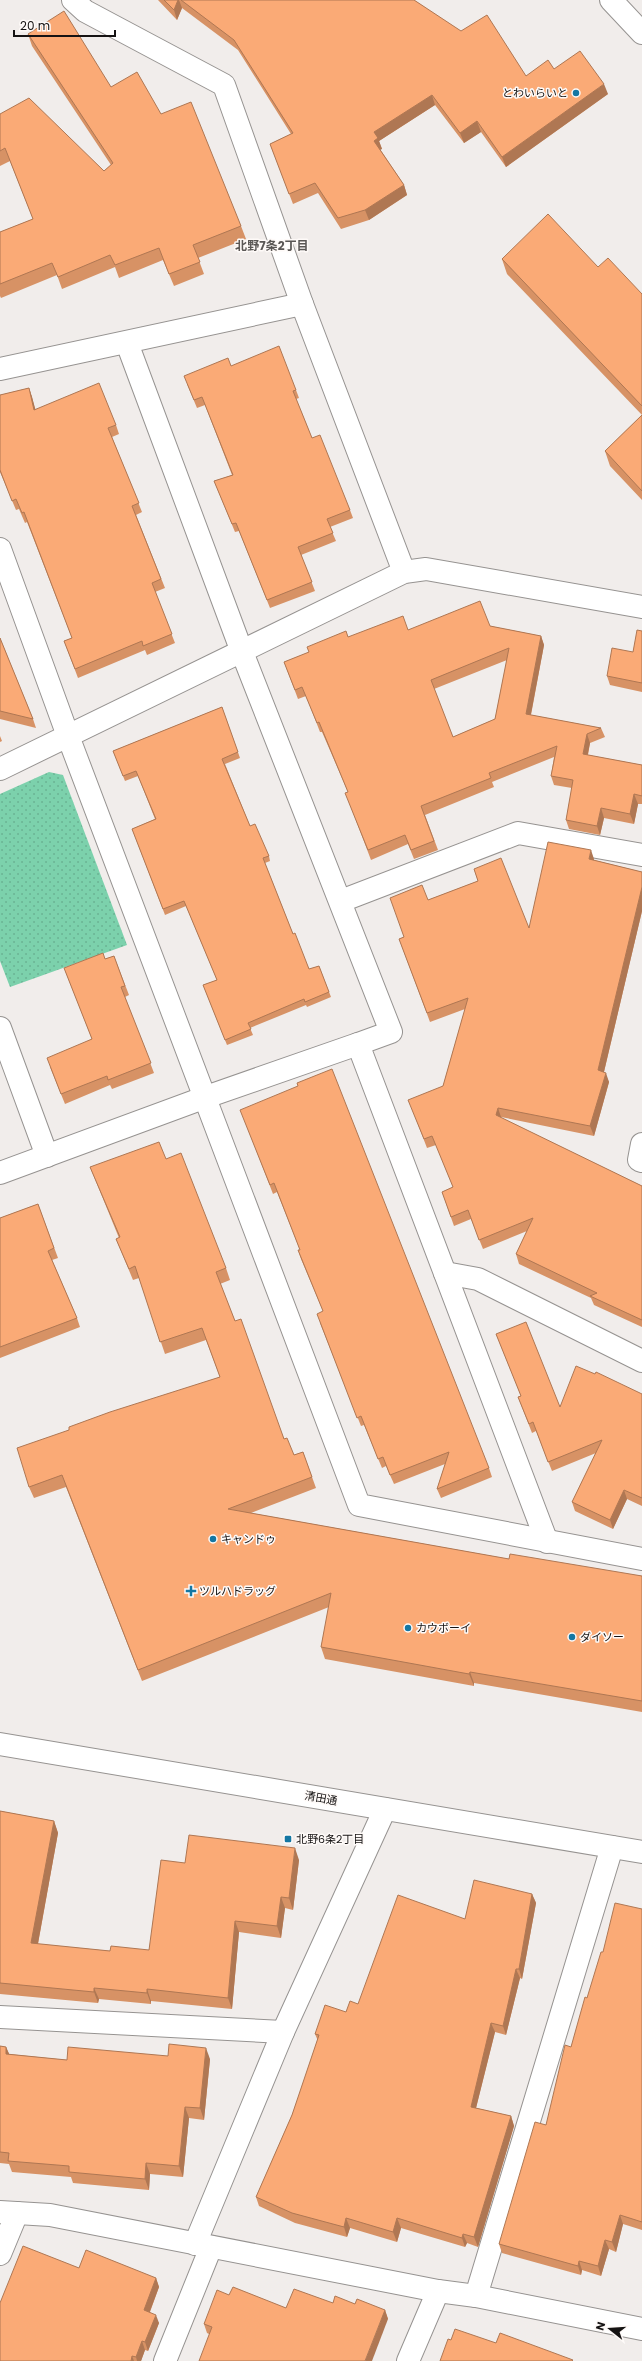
<svg xmlns="http://www.w3.org/2000/svg" width="642" height="2361" viewBox="0 0 642 2361" font-family="Poppins,'Noto Sans JP',sans-serif">
	<style>
		.park { fill: url(#park-dots) }
		.lines { fill: none; stroke-linecap: round; stroke-linejoin: round }
		.minor-casing { stroke: #969391; stroke-width: 24 }
		.tertiary-casing { stroke: #969391; stroke-width: 24 }
		.minor { stroke: #fff; stroke-width: 22 }
		.tertiary { stroke: #fff; stroke-width: 22 }
		.wall { fill: #d79265; fill-rule: evenodd }
		.shaded-wall { fill: #af7753 }
		.building { fill: #faaa76; stroke: #af7753; fill-rule: evenodd }
		.poi-dot { fill: #1477a3; stroke: #fefaf8; stroke-width: 1.5 }
		.labels { text-anchor: middle; stroke-width: 3; stroke-linejoin: round; paint-order: stroke }
		.poi-label { font-size: 11px; fill: #151313; stroke: #fefaf8; text-anchor: start }
		.street-label { font-size: 11px; fill: #151313; stroke: #fefaf8 }
		.neighbourhood-label { font-size: 12px; font-weight: bold; fill: #5a5755; stroke: #fefaf8 }
	</style>
	<defs>
		<pattern id="park-dots" width="8" height="8" patternUnits="userSpaceOnUse"><rect width="8" height="8" fill="#7cd1ac"/><path d="M2 2h.1M6 6h.1" fill="none" stroke="#6ab393" stroke-width="1.8" stroke-linecap="round"/></pattern>
	</defs>
	<rect width="100%" height="100%" fill="#f1edeb"/>
	<path class="park" d="M 49,772 L 63,775 L 127,945 L 10,987 L 0,961 L 0,794 Z"/>
	<g class="lines">
		<g class="minor-casing">
			<g id="minor">
				<path d="M 73,0 L 85,11 L 224,85 L 302,304 L 404,572"/>
				<path d="M 611,0 L 642,33"/>
				<path d="M 127,343 L 242,652 L 391,1032 L 358,1044 L 547,1542"/>
				<path d="M 0,369 L 302,304"/>
				<path d="M 0,549 L 68,736 L 359,1505 L 642,1559"/>
				<path d="M 0,769 L 404,572 L 426,569 L 642,607"/>
				<path d="M 341,901 L 518,833 L 642,855"/>
				<path d="M 0,1028 L 47,1156"/>
				<path d="M 642,1144 L 639,1160 L 642,1161"/>
				<path d="M 0,1173 L 206,1097 L 358,1044"/>
				<path d="M 445,1273 L 478,1279 L 642,1361"/>
				<path d="M 0,2017 L 283,2032"/>
				<path d="M 0,2212 L 50,2215 L 438,2291 L 476,2296 L 642,2329"/>
				<path d="M 195,2244 L 283,2032 L 385,1809"/>
				<path d="M 0,2254 L 17,2213"/>
				<path d="M 476,2296 L 612,1847"/>
				<path d="M 165,2361 L 211,2247"/>
				<path d="M 408,2361 L 438,2291"/>
			</g>
		</g>
		<g class="tertiary-casing">
			<path id="tertiary" d="M 0,1744 L 642,1852"/>
		</g>
		<use href="#minor" class="minor"/>
		<use href="#tertiary" class="tertiary"/>
	</g>
	<g class="wall">
		<path d="M 158,0 L 414,0 L 526,76 L 554,69 L 608,94 L 506,167 L 481,132 L 464,143 L 435,105 L 379,141 L 382,149 L 380,149 L 404,185 L 407,195 L 369,220 L 341,229 L 318,193 L 293,204 L 270,144 L 291,134 L 238,50 L 182,8 L 177,20 Z"/>
		<path d="M 28,34 L 111,87 L 161,114 L 241,226 L 246,239 L 198,258 L 204,274 L 174,286 L 163,260 L 119,278 L 115,267 L 62,289 L 57,275 L 1,298 L 0,296 L 0,232 L 33,219 L 10,161 L 0,166 L 0,114 L 104,171 L 111,165 L 32,46 Z"/>
		<path d="M 502,259 L 598,267 L 642,294 L 642,500 L 610,466 L 605,451 L 642,415 L 507,274 Z"/>
		<path d="M 231,366 L 296,390 L 299,398 L 296,399 L 312,438 L 350,510 L 353,518 L 330,527 L 336,541 L 301,555 L 315,591 L 270,608 L 239,531 L 235,532 L 214,481 L 232,475 L 205,405 L 197,408 L 187,384 Z"/>
		<path d="M 29,388 L 32,397 L 35,409 L 116,425 L 119,434 L 112,437 L 142,512 L 136,515 L 165,588 L 155,592 L 175,643 L 147,655 L 145,650 L 78,678 L 64,641 L 72,638 L 27,522 L 25,523 L 19,509 L 16,510 L 0,472 L 0,395 Z"/>
		<path d="M 490,626 L 541,636 L 544,645 L 531,715 L 601,728 L 605,737 L 590,743 L 588,755 L 642,765 L 642,804 L 638,804 L 634,824 L 604,818 L 600,835 L 569,829 L 566,820 L 572,788 L 554,785 L 551,776 L 554,757 L 492,782 L 494,787 L 425,815 L 438,850 L 414,859 L 408,844 L 371,860 L 349,802 L 348,792 L 322,732 L 320,732 L 306,696 L 298,699 L 284,662 L 348,637 L 408,630 ZM 507,660 L 495,719 L 453,737 L 434,689 Z"/>
		<path d="M 642,631 L 642,692 L 610,685 L 607,676 L 633,652 Z"/>
		<path d="M 0,638 L 33,719 L 36,728 L 0,719 Z"/>
		<path d="M 222,707 L 240,758 L 225,764 L 250,826 L 269,856 L 270,861 L 265,863 L 293,934 L 309,969 L 319,966 L 331,997 L 307,1007 L 306,1005 L 250,1028 L 253,1035 L 227,1045 L 203,985 L 217,980 L 186,906 L 165,915 L 132,829 L 155,819 L 138,776 L 125,781 L 113,751 Z"/>
		<path d="M 0,736 L 2,741 L 0,742 Z"/>
		<path d="M 594,859 L 594,860 L 642,872 L 642,911 L 604,1072 L 609,1082 L 594,1136 L 501,1117 L 501,1118 L 642,1186 L 642,1327 L 594,1305 L 591,1298 L 519,1264 L 516,1254 L 527,1231 L 483,1249 L 471,1219 L 454,1226 L 442,1192 L 453,1187 L 436,1145 L 427,1148 L 412,1109 L 443,1086 L 465,1009 L 430,1022 L 399,939 L 404,937 L 428,900 L 478,881 L 474,869 L 529,928 Z"/>
		<path d="M 114,956 L 129,995 L 125,997 L 154,1073 L 112,1089 L 110,1085 L 65,1104 L 50,1067 L 92,1039 L 64,968 L 105,959 Z"/>
		<path d="M 244,1119 L 489,1468 L 492,1477 L 441,1498 L 437,1489 L 445,1464 L 394,1484 L 386,1466 L 382,1468 L 364,1425 L 361,1426 L 320,1323 L 323,1311 L 301,1259 L 298,1250 L 300,1250 L 277,1192 L 273,1194 Z"/>
		<path d="M 166,1159 L 226,1268 L 230,1280 L 220,1284 L 235,1321 L 284,1439 L 294,1455 L 303,1452 L 316,1488 L 251,1513 L 509,1559 L 642,1576 L 642,1712 L 474,1683 L 474,1686 L 325,1659 L 321,1647 L 329,1607 L 142,1681 L 66,1487 L 34,1498 L 29,1487 L 69,1430 L 220,1377 L 206,1340 L 165,1354 L 139,1278 L 133,1280 L 116,1239 L 119,1238 L 90,1167 Z"/>
		<path d="M 38,1204 L 58,1258 L 52,1260 L 77,1318 L 80,1327 L 0,1358 L 0,1218 Z"/>
		<path d="M 496,1334 L 560,1407 L 642,1394 L 642,1506 L 627,1499 L 613,1529 L 575,1511 L 572,1502 L 596,1453 L 552,1471 L 536,1431 L 532,1433 L 518,1397 L 521,1396 Z"/>
		<path d="M 0,1811 L 54,1821 L 58,1833 L 38,1944 L 110,1951 L 149,1950 L 185,1863 L 299,1860 L 293,1910 L 285,1908 L 281,1938 L 239,1932 L 232,2009 L 151,2001 L 151,2004 L 99,1999 L 98,2003 L 0,1994 Z"/>
		<path d="M 532,1894 L 536,1903 L 522,1979 L 520,1978 L 506,2035 L 495,2032 L 476,2108 L 511,2116 L 514,2126 L 478,2247 L 467,2243 L 465,2247 L 401,2228 L 397,2242 L 350,2228 L 347,2237 L 295,2223 L 259,2206 L 256,2197 L 292,2115 L 318,2041 L 315,2034 L 346,2012 L 358,2004 L 465,1919 Z"/>
		<path d="M 642,1909 L 642,2230 L 623,2224 L 616,2252 L 609,2249 L 601,2276 L 582,2270 L 581,2275 L 502,2253 L 499,2244 L 546,2125 L 571,2047 L 603,1952 Z"/>
		<path d="M 0,2046 L 6,2047 L 9,2054 L 67,2060 L 168,2056 L 210,2059 L 204,2120 L 189,2118 L 183,2177 L 150,2174 L 149,2190 L 73,2183 L 71,2177 L 12,2172 L 9,2164 L 0,2163 Z"/>
		<path d="M 79,2268 L 156,2278 L 159,2287 L 150,2312 L 159,2323 L 148,2351 L 145,2350 L 141,2361 L 0,2361 Z"/>
		<path d="M 229,2295 L 286,2308 L 333,2303 L 355,2304 L 385,2310 L 388,2319 L 209,2334 L 207,2333 L 204,2324 Z"/>
	</g>
	<g class="shaded-wall">
		<path d="M 178,0 L 179,0 L 182,8 L 177,20 L 174,10 Z"/>
		<path d="M 604,84 L 608,94 L 506,167 L 502,157 Z"/>
		<path d="M 432,95 L 435,105 L 379,141 L 382,149 L 378,151 L 374,141 L 374,132 Z"/>
		<path d="M 477,121 L 481,132 L 464,143 L 460,133 Z"/>
		<path d="M 404,185 L 407,195 L 369,220 L 365,210 Z"/>
		<path d="M 29,388 L 32,397 L 38,419 L 34,410 Z"/>
		<path d="M 541,636 L 544,645 L 529,724 L 526,714 Z"/>
		<path d="M 587,734 L 590,743 L 586,763 L 583,754 Z"/>
		<path d="M 634,794 L 638,804 L 634,824 L 630,814 Z"/>
		<path d="M 601,808 L 604,818 L 600,835 L 597,826 Z"/>
		<path d="M 591,850 L 594,859 L 592,868 L 589,859 Z"/>
		<path d="M 642,887 L 642,911 L 602,1080 L 598,1070 Z"/>
		<path d="M 606,1073 L 609,1082 L 594,1136 L 590,1126 Z"/>
		<path d="M 498,1108 L 501,1117 L 499,1124 L 496,1115 Z"/>
		<path d="M 624,1490 L 627,1499 L 613,1529 L 610,1520 Z"/>
		<path d="M 470,1672 L 474,1683 L 474,1686 L 469,1674 Z"/>
		<path d="M 54,1821 L 58,1833 L 36,1954 L 31,1943 Z"/>
		<path d="M 295,1848 L 299,1860 L 293,1910 L 289,1898 Z"/>
		<path d="M 532,1894 L 536,1903 L 522,1979 L 519,1969 Z"/>
		<path d="M 281,1897 L 285,1908 L 281,1938 L 277,1926 Z"/>
		<path d="M 235,1921 L 239,1932 L 232,2009 L 228,1998 Z"/>
		<path d="M 516,1969 L 520,1978 L 506,2035 L 503,2026 Z"/>
		<path d="M 94,1988 L 99,1999 L 98,2003 L 94,1992 Z"/>
		<path d="M 147,1989 L 151,2001 L 151,2004 L 147,1993 Z"/>
		<path d="M 491,2023 L 495,2032 L 474,2116 L 471,2107 Z"/>
		<path d="M 6,2047 L 11,2058 L 6,2054 Z"/>
		<path d="M 206,2048 L 210,2059 L 204,2120 L 200,2108 Z"/>
		<path d="M 185,2107 L 189,2118 L 183,2177 L 179,2166 Z"/>
		<path d="M 511,2116 L 514,2126 L 478,2247 L 474,2237 Z"/>
		<path d="M 146,2163 L 150,2174 L 149,2190 L 145,2179 Z"/>
		<path d="M 620,2215 L 623,2224 L 616,2252 L 612,2242 Z"/>
		<path d="M 346,2218 L 350,2228 L 347,2237 L 344,2227 Z"/>
		<path d="M 397,2218 L 401,2228 L 397,2242 L 393,2232 Z"/>
		<path d="M 463,2234 L 467,2243 L 465,2247 L 462,2238 Z"/>
		<path d="M 605,2240 L 609,2249 L 601,2276 L 598,2266 Z"/>
		<path d="M 579,2261 L 582,2270 L 581,2275 L 578,2266 Z"/>
		<path d="M 156,2278 L 159,2287 L 147,2319 L 144,2310 Z"/>
		<path d="M 385,2310 L 388,2319 L 372,2361 L 365,2361 Z"/>
		<path d="M 156,2315 L 159,2323 L 148,2351 L 145,2342 Z"/>
		<path d="M 142,2341 L 145,2350 L 141,2361 L 137,2361 L 136,2357 Z"/>
		<path d="M 132,2356 L 134,2361 L 131,2361 Z"/>
	</g>
	<g class="building">
		<path d="M 164,0 L 178,0 L 174,10 Z"/>
		<path d="M 181,0 L 414,0 L 461,31 L 487,15 L 526,76 L 548,60 L 554,69 L 580,51 L 604,84 L 502,157 L 477,121 L 460,133 L 432,95 L 374,132 L 378,138 L 374,141 L 404,185 L 365,210 L 338,218 L 315,183 L 289,194 L 270,144 L 293,133 L 234,40 Z"/>
		<path d="M 64,11 L 111,87 L 137,72 L 161,114 L 191,102 L 241,226 L 193,245 L 200,262 L 169,274 L 159,248 L 115,265 L 110,255 L 58,277 L 52,263 L 0,284 L 0,232 L 33,219 L 5,148 L 0,151 L 0,114 L 29,98 L 104,171 L 113,163 L 28,34 Z"/>
		<path d="M 548,214 L 598,267 L 608,258 L 642,294 L 642,406 L 502,259 Z"/>
		<path d="M 279,346 L 296,390 L 293,391 L 312,438 L 320,435 L 350,510 L 327,519 L 333,533 L 298,547 L 312,582 L 267,600 L 236,523 L 232,524 L 214,481 L 233,475 L 202,397 L 194,400 L 184,376 L 228,358 L 231,366 Z"/>
		<path d="M 99,383 L 116,425 L 108,428 L 139,503 L 132,506 L 161,579 L 152,583 L 172,634 L 143,646 L 142,641 L 75,669 L 64,641 L 72,638 L 24,512 L 22,513 L 16,499 L 12,501 L 0,470 L 0,395 L 29,388 L 34,410 Z"/>
		<path d="M 642,415 L 642,491 L 605,451 Z"/>
		<path d="M 480,601 L 490,626 L 541,636 L 526,714 L 601,728 L 587,734 L 583,754 L 642,765 L 642,796 L 634,794 L 630,814 L 601,808 L 597,826 L 566,820 L 573,780 L 551,776 L 557,746 L 489,773 L 491,778 L 421,806 L 434,841 L 411,850 L 405,835 L 368,850 L 345,793 L 348,792 L 319,722 L 317,723 L 302,687 L 295,690 L 284,662 L 309,652 L 307,647 L 346,631 L 348,637 L 403,616 L 408,630 ZM 509,648 L 495,719 L 453,737 L 431,680 Z"/>
		<path d="M 637,630 L 642,631 L 642,683 L 607,676 L 612,648 L 633,652 Z"/>
		<path d="M 0,638 L 33,719 L 0,711 Z"/>
		<path d="M 222,707 L 238,752 L 222,759 L 250,826 L 255,824 L 269,856 L 263,858 L 293,934 L 295,933 L 309,969 L 319,966 L 329,992 L 305,1002 L 304,999 L 248,1023 L 251,1029 L 225,1040 L 203,985 L 217,980 L 184,901 L 163,909 L 132,829 L 156,819 L 136,771 L 123,776 L 113,751 Z"/>
		<path d="M 548,842 L 591,850 L 589,859 L 642,872 L 642,887 L 598,1070 L 606,1073 L 590,1126 L 498,1108 L 496,1115 L 642,1186 L 642,1320 L 590,1296 L 597,1293 L 516,1254 L 533,1218 L 479,1240 L 468,1210 L 451,1217 L 442,1192 L 453,1187 L 432,1136 L 424,1139 L 408,1100 L 443,1086 L 468,998 L 427,1013 L 399,939 L 404,937 L 390,898 L 422,885 L 428,900 L 478,881 L 474,869 L 501,858 L 529,928 Z"/>
		<path d="M 103,953 L 105,959 L 114,956 L 125,986 L 121,987 L 151,1063 L 108,1080 L 107,1076 L 61,1094 L 47,1058 L 92,1039 L 64,968 Z"/>
		<path d="M 332,1069 L 489,1468 L 437,1489 L 449,1452 L 390,1475 L 383,1457 L 378,1459 L 361,1416 L 357,1418 L 317,1314 L 323,1311 L 298,1250 L 300,1250 L 274,1183 L 270,1185 L 240,1110 L 298,1086 L 297,1083 Z"/>
		<path d="M 159,1142 L 166,1159 L 181,1153 L 226,1268 L 216,1272 L 235,1321 L 241,1319 L 284,1439 L 287,1438 L 294,1455 L 303,1452 L 312,1477 L 228,1509 L 509,1559 L 510,1554 L 642,1576 L 642,1701 L 470,1672 L 469,1674 L 321,1647 L 331,1593 L 138,1670 L 62,1475 L 29,1487 L 17,1448 L 69,1430 L 69,1427 L 110,1412 L 220,1377 L 202,1328 L 160,1342 L 135,1266 L 129,1269 L 116,1239 L 120,1237 L 90,1167 Z"/>
		<path d="M 38,1204 L 54,1248 L 48,1251 L 77,1318 L 0,1347 L 0,1218 Z"/>
		<path d="M 526,1322 L 560,1407 L 576,1366 L 595,1374 L 596,1372 L 642,1394 L 642,1498 L 624,1490 L 610,1520 L 572,1502 L 602,1440 L 548,1462 L 533,1422 L 529,1424 L 518,1397 L 521,1396 L 496,1334 Z"/>
		<path d="M 0,1811 L 54,1821 L 31,1943 L 110,1951 L 111,1946 L 149,1950 L 161,1860 L 185,1863 L 189,1835 L 295,1848 L 289,1898 L 281,1897 L 277,1926 L 235,1921 L 228,1998 L 147,1989 L 147,1993 L 94,1988 L 94,1992 L 0,1983 Z"/>
		<path d="M 474,1880 L 532,1894 L 519,1969 L 516,1969 L 503,2026 L 491,2023 L 471,2107 L 511,2116 L 474,2237 L 463,2234 L 462,2238 L 397,2218 L 393,2232 L 346,2218 L 344,2227 L 292,2213 L 256,2197 L 292,2115 L 319,2035 L 315,2034 L 325,2005 L 346,2012 L 350,2001 L 358,2004 L 398,1895 L 465,1919 Z"/>
		<path d="M 615,1903 L 642,1909 L 642,2222 L 620,2215 L 612,2242 L 605,2240 L 598,2266 L 579,2261 L 578,2266 L 499,2244 L 535,2122 L 546,2125 L 565,2045 L 571,2047 L 585,1997 L 587,1998 L 601,1952 L 603,1952 Z"/>
		<path d="M 169,2044 L 206,2048 L 200,2108 L 185,2107 L 179,2166 L 146,2163 L 145,2179 L 69,2172 L 69,2166 L 8,2161 L 9,2153 L 0,2152 L 0,2046 L 6,2047 L 6,2054 L 67,2060 L 68,2047 L 168,2056 Z"/>
		<path d="M 23,2246 L 79,2268 L 86,2250 L 156,2278 L 144,2310 L 156,2315 L 145,2342 L 142,2341 L 136,2357 L 132,2356 L 131,2361 L 0,2361 L 0,2303 Z"/>
		<path d="M 233,2287 L 286,2308 L 294,2289 L 333,2303 L 335,2296 L 355,2304 L 357,2299 L 385,2310 L 365,2361 L 199,2361 L 212,2327 L 204,2324 L 217,2290 L 229,2295 Z"/>
		<path d="M 455,2329 L 496,2343 L 500,2333 L 573,2360 L 572,2361 L 440,2361 L 448,2339 L 451,2340 Z"/>
	</g>
	<g class="poi-dot">
		<circle cx="576" cy="93" r="4"/>
		<circle cx="213" cy="1539" r="4"/>
		<path d="M189 1585h4v4h4v4h-4v4h-4v-4h-4v-4h4z"/>
		<circle cx="408" cy="1628" r="4"/>
		<circle cx="572" cy="1637" r="4"/>
		<rect x="284" y="1835" width="8" height="8" rx="2"/>
	</g>
	<g class="labels">
		<g class="poi-label">
			<text x="568" y="97" text-anchor="end">とわいらいと</text>
			<text x="221" y="1543">キャンドゥ</text>
			<text x="199" y="1595">ツルハドラッグ</text>
			<text x="416" y="1632">カウボーイ</text>
			<text x="580" y="1641">ダイソー</text>
			<text x="296" y="1843">北野6条2丁目</text>
		</g>
		<g class="street-label">
			<text transform="translate(321 1798) rotate(10)" y="4">清田通</text>
		</g>
		<g class="neighbourhood-label">
			<text x="272" y="250">北野7条2丁目</text>
		</g>
	</g>
	<g transform="translate(610 2329) rotate(287)" stroke="#fefaf8" stroke-width="3" paint-order="stroke">
	<path d="M0-3L7 15L0 10L-7 15Z" fill="#151313"/>
	<text y="-6" font-size="11" font-weight="bold" text-anchor="middle" fill="#151313">N</text>
	</g>
	<path d="M14 30v6h101v-6" fill="none" stroke="#151313" stroke-width="2"/>
	<text x="20" y="30" font-size="12" fill="#151313" stroke="#fefaf8" stroke-width="3" paint-order="stroke">20 m</text>
</svg>
